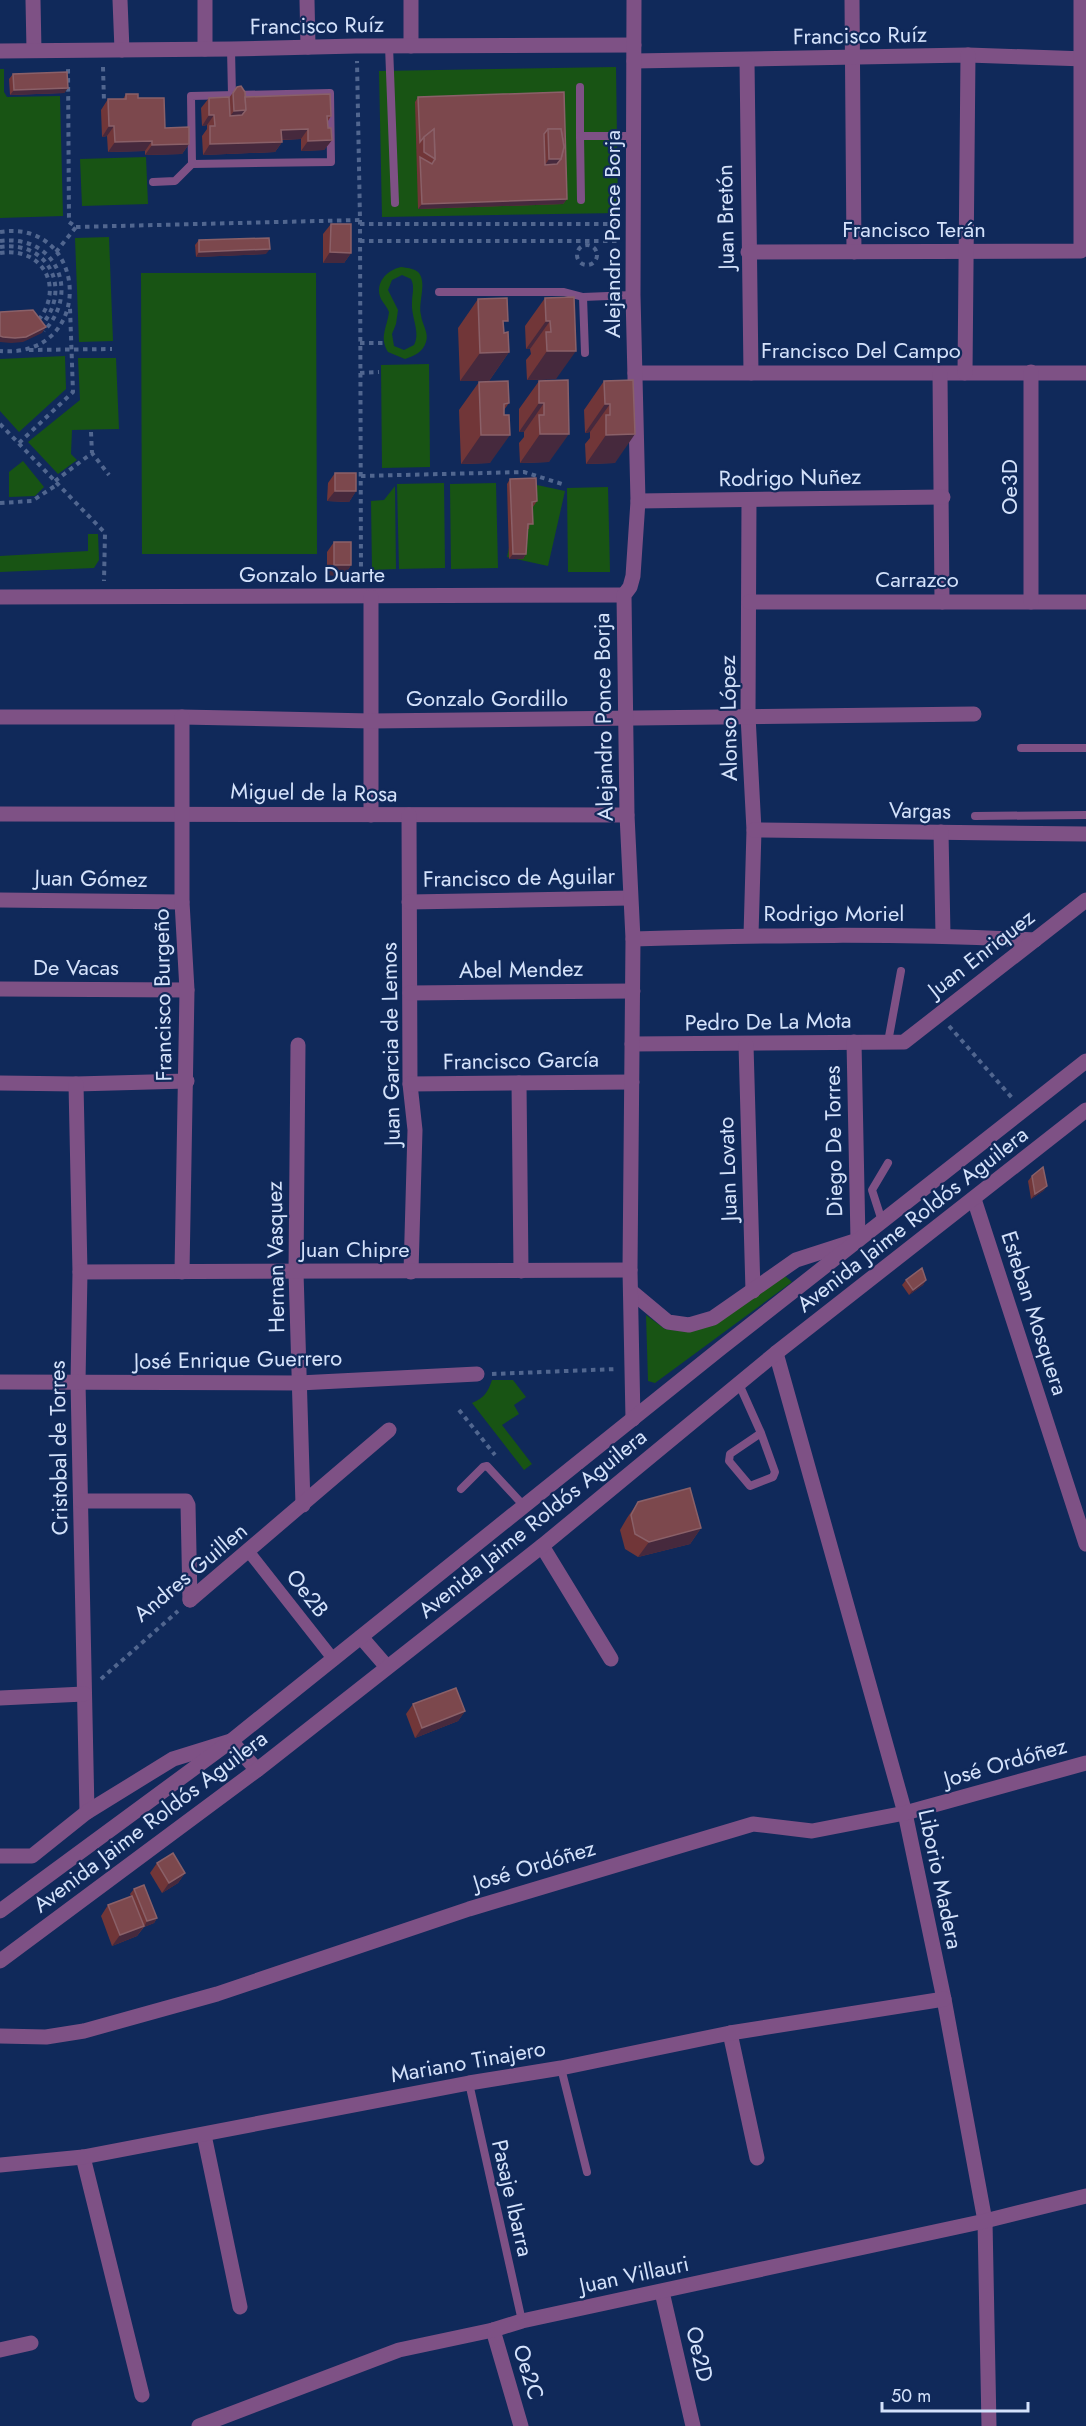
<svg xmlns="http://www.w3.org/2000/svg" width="1086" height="2426" viewBox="0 0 1086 2426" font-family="Jost,sans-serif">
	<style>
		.green { fill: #185414; fill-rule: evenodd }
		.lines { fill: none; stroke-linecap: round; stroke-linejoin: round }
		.path { stroke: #51668f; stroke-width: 4; stroke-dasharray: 4.5 4.5; stroke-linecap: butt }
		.service { stroke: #7e5185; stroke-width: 8 }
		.pedestrian { stroke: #7e5185; stroke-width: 12 }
		.minor { stroke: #7e5185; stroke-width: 15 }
		.tertiary { stroke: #7e5185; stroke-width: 15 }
		.wall { fill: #713638 }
		.shaded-wall { fill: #46293d }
		.building { fill: #7c484d; stroke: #8a6068; stroke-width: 1.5; fill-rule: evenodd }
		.labels { text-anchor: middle; stroke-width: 4.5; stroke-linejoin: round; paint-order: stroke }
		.street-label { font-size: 22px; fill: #d4e2fb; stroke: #10295a }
	</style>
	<rect width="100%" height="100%" fill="#10295a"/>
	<g class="green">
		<path d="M 616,67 L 618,213 L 382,217 L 379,71 Z"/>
		<path d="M 0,69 L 4,69 L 4,92 L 7,97 L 60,96 L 63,216 L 0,218 Z"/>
		<path d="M 146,157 L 148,204 L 82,206 L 80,159 Z"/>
		<path d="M 109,237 L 113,341 L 79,342 L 75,238 Z"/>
		<path d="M 401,267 C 407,268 414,268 419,273 C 427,284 418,302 421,315 C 422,325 429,332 426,342 C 423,352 414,356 405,359 L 388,352 C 379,337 387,328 389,312 C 387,307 384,304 381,299 C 374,283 387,270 401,267 ZM 402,275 L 411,279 C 415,287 412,294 412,303 C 411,317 421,333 414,345 L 404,350 L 394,346 L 392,334 L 396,324 L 398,310 L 388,290 L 392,280 Z"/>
		<path d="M 141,273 L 316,273 L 317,554 L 142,554 Z"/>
		<path d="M 65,356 L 66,389 L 19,432 L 0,411 L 0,359 Z"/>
		<path d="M 78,358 L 116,358 L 119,429 L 72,430 L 71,454 L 77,460 L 58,474 L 28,442 L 80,400 Z"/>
		<path d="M 429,364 L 430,467 L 382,468 L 381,365 Z"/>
		<path d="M 23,461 L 44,487 L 35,496 L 9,497 L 9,472 Z"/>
		<path d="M 523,482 L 565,491 L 548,566 L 507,557 Z"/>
		<path d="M 444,483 L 445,568 L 399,569 L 397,484 Z"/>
		<path d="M 496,483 L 498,568 L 451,569 L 450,484 Z"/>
		<path d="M 395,486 L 396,569 L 372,570 L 371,501 L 384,500 Z"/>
		<path d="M 608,487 L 610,572 L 568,572 L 567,488 Z"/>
		<path d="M 88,534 L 98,534 L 99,560 L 94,568 L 0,572 L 0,556 L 88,551 Z"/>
		<path d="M 785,1276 L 792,1282 L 655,1383 L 648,1381 L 646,1315 L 665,1329 L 688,1332 Z"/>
		<path d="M 492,1380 L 513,1380 L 526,1397 L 514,1405 L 519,1414 L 502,1425 L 532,1464 L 524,1470 L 472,1403 C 484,1398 488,1392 492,1380 Z"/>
	</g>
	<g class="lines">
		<g class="path">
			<path d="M 103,67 L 104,102"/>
			<path d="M 360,220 L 361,580"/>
			<path d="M 360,224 L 617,224"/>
			<path d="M 76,227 L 360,220 L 357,61"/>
			<path d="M 0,232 C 89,218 97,359 0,351"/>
			<path d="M 0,241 C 56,234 81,292 44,331"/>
			<path d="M 360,241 L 617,241"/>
			<circle cx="587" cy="255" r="10"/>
			<path d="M 0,247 C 50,240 73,291 40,327"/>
			<path d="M 56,252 L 76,227 L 69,222 L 68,65"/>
			<path d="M 0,253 C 44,246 66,290 36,323"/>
			<path d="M 360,343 L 383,343"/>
			<path d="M 29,350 L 112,349"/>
			<path d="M 360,373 L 379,372"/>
			<path d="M 0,424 L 105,533 L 104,581"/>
			<path d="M 91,432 L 92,453"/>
			<path d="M 19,443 L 73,392 L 70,308"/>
			<path d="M 361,476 L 524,472 L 562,484"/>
			<path d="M 55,481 L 92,453 L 109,475"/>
			<path d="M 0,503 L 32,501 L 58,484"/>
			<path d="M 949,1026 L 1013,1099"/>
			<path d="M 492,1374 L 617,1369"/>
			<path d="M 459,1410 L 495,1455"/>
			<path d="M 101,1679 L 178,1611"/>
		</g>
		<g class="service">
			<path d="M 389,46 L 395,203"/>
			<path d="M 231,49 L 232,95"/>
			<path d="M 580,87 L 580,136"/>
			<path d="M 330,93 L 331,162 L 192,164 L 191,96 Z"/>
			<path d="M 153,182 L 175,181 L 192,164"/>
			<path d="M 581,200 L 580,136 L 634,136"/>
			<path d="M 439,292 L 564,292 L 583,297 L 633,295"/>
			<path d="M 583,297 L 585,353"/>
			<path d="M 1021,748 L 1086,748"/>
			<path d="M 975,816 L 1086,815"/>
			<path d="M 888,1042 L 901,971"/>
			<path d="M 882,1221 L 872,1190 L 888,1163"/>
			<path d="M 739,1384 L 761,1433 L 730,1454 L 729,1461 L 750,1486 L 773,1477 L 775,1472 L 761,1433"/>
			<path d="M 461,1489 L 483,1467 L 487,1466 L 524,1506"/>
			<path d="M 561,2068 L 587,2172"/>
			<path d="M 469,2083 L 522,2321"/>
		</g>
		<path class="pedestrian" d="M 249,1552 L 334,1660"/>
		<g class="minor">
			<path d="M 33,0 L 34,50"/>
			<path d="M 120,0 L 122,50"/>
			<path d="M 307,0 L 308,47"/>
			<path d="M 852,0 L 854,252"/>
			<path d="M 411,46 L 411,0"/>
			<path d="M 205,49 L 205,0"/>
			<path d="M 0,51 L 231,49 L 356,46 L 634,45"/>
			<path d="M 634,61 L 968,55 L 1086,59"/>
			<path d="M 747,61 L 751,373"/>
			<path d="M 748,252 L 1081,251 L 1081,0"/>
			<path d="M 635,373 L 1086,373"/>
			<path d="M 965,373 L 968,55"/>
			<path d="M 940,374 L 942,602"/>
			<path d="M 749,500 L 748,716 L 754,830 L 751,935"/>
			<path d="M 638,501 L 943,497"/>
			<path d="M 0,597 L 624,595"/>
			<path d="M 371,597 L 371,815"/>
			<path d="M 749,602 L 1086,602"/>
			<path d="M 1031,602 L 1031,372"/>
			<path d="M 0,717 L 182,717 L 371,721 L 974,714"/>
			<path d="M 0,814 L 627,815"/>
			<path d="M 409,815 L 410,1084 L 415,1130 L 411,1272"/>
			<path d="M 754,830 L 1086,834"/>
			<path d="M 941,832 L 943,935"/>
			<path d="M 0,900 L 182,902"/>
			<path d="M 409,902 L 630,898"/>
			<path d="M 633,939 C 767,935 901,933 1035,940"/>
			<path d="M 0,989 L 187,990"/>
			<path d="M 410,993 L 633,991"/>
			<path d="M 632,1044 L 904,1042 L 1086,900"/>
			<path d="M 298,1045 L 296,1272 L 303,1505"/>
			<path d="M 746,1045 L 753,1291"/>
			<path d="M 0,1083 L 76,1084 L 187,1081"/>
			<path d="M 519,1083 L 521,1271"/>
			<path d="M 76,1084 L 80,1272 L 78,1382 L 87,1812"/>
			<path d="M 410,1084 L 632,1082"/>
			<path d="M 974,1199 L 1086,1544"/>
			<path d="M 80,1272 L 630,1270"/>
			<path d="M 182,1272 L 187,990 L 182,902 L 182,717"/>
			<path d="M 632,1292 L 668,1322 L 689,1325 L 713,1318 L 796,1260 L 858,1240 L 854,1042"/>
			<path d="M 776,1353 L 905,1813 L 944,1999 L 985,2221 L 989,2426"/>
			<path d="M 0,1382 L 299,1383 L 477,1374"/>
			<path d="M 633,1419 L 630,1270 L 633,939 L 627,815 L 624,595 L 630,587 L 633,576 L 638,501 L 633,295 L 634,0"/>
			<path d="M 81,1501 L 186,1501 L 188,1505 L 190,1600"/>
			<path d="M 542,1546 L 611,1659"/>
			<path d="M 190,1600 L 389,1430"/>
			<path d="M 0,1698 L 84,1694"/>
			<path d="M 0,1856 L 32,1856 L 87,1812 L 173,1759 L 231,1741 L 257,1770"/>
			<path d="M 730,2033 L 757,2158"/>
			<path d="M 0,2036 L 46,2037 L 84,2031 L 217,1994 L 469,1909 L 753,1824 L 812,1831 L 905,1813 L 1086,1763"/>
			<path d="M 204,2135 L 240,2307"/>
			<path d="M 83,2157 L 142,2395"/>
			<path d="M 0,2165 L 83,2157 L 469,2083 L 561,2068 L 730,2033 L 944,1999"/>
			<path d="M 662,2292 L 693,2426"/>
			<path d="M 493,2330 L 521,2426"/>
			<path d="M 0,2350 L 31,2343"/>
			<path d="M 199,2426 L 399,2350 L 493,2330 L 522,2321 L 985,2221 L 1086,2196"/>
		</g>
		<g class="tertiary">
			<path d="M 361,1637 L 387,1667"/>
			<path d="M 0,1911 L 231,1741 L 721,1348 L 1086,1061"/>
			<path d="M 0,1961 L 257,1770 L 542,1546 L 776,1353 L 1086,1110"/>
		</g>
	</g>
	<g class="wall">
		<path d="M 13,74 L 68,88 L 64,93 L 10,95 L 9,79 Z"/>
		<path d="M 237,87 L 245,97 L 331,116 L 328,121 L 328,128 L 332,140 L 324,150 L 301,151 L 301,139 L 282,140 L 282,142 L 275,152 L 203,155 L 202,136 L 207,129 L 207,125 L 202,126 L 201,108 L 209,98 L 229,98 Z"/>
		<path d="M 564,92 L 567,199 L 563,204 L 418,209 L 415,102 L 418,97 Z"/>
		<path d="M 126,94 L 138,98 L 165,128 L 189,144 L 182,154 L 145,155 L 145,151 L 108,152 L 107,136 L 102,137 L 101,110 L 108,99 L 123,99 Z"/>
		<path d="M 331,224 L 351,253 L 344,263 L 323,263 L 323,234 Z"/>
		<path d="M 199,240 L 266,254 L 196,257 L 195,245 Z"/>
		<path d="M 574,297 L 556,379 L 527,380 L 526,360 L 531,354 L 530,349 L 526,349 L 525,326 L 545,298 Z"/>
		<path d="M 478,299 L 504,327 L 504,333 L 509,352 L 489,381 L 460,381 L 458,328 Z"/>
		<path d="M 568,380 L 549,462 L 520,463 L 519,443 L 524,437 L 524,432 L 519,432 L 519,409 L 539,381 Z"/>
		<path d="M 633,380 L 615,463 L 586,464 L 585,444 L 590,438 L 590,432 L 585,433 L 584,410 L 604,381 Z"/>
		<path d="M 479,382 L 509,403 L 504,410 L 490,463 L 461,464 L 459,410 Z"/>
		<path d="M 335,473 L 356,491 L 349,502 L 327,501 L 328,483 Z"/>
		<path d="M 510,479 L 537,501 L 533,507 L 532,507 L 529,529 L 528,529 L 526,554 L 523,559 L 509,559 L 507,484 Z"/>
		<path d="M 334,542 L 351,565 L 344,576 L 327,575 L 327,552 Z"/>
		<path d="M 1032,1176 L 1047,1186 L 1043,1191 L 1031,1199 L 1028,1181 Z"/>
		<path d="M 906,1280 L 926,1280 L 923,1285 L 909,1295 L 902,1285 Z"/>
		<path d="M 638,1502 L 701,1528 L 690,1544 L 638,1557 L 625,1549 L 620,1530 L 627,1518 Z"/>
		<path d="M 413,1704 L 465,1711 L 458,1721 L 415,1738 L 406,1714 Z"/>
		<path d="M 157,1863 L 185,1873 L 178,1883 L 162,1893 L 150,1873 Z"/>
		<path d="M 134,1889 L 157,1918 L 154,1923 L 144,1927 L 137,1936 L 112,1946 L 101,1916 L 108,1905 L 131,1896 L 130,1894 Z"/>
	</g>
	<g class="shaded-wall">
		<path d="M 68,88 L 64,93 L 10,95 L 14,90 Z"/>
		<path d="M 246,110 L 235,125 L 223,126 L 234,111 Z"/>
		<path d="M 209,115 L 214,115 L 207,125 L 202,126 Z"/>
		<path d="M 109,126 L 114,126 L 107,136 L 102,137 Z"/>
		<path d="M 308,129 L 301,139 L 274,140 L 281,130 Z"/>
		<path d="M 332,140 L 324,150 L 301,151 L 308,141 Z"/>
		<path d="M 152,141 L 145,151 L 108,152 L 115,142 Z"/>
		<path d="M 282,142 L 275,152 L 203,155 L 210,144 Z"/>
		<path d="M 189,144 L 182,154 L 145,155 L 152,145 Z"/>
		<path d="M 549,159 L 561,159 L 553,169 L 542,170 Z"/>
		<path d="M 567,199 L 563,204 L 418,209 L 422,204 Z"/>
		<path d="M 270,249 L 266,254 L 196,257 L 199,252 Z"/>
		<path d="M 330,252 L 351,253 L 344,263 L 323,263 Z"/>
		<path d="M 546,321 L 550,321 L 530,349 L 526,349 Z"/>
		<path d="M 46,327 L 42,333 L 23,342 L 11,343 L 0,342 L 0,336 Z"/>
		<path d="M 547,351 L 576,351 L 556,379 L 527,380 Z"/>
		<path d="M 509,352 L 489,381 L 460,381 L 480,353 Z"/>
		<path d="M 539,403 L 544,403 L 524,432 L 519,432 Z"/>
		<path d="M 605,404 L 610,404 L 590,432 L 585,433 Z"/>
		<path d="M 540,434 L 569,434 L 549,462 L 520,463 Z"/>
		<path d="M 635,434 L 615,463 L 586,464 L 606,435 Z"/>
		<path d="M 481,435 L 510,435 L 490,463 L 461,464 Z"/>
		<path d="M 335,491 L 356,491 L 349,502 L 327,501 Z"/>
		<path d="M 513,554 L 526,554 L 523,559 L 509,559 Z"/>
		<path d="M 334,565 L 351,565 L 344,576 L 327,575 Z"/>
		<path d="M 1047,1186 L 1043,1191 L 1031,1199 L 1035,1194 Z"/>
		<path d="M 926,1280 L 923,1285 L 909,1295 L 913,1290 Z"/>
		<path d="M 701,1528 L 690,1544 L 638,1557 L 649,1542 Z"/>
		<path d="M 465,1711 L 458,1721 L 415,1738 L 422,1728 Z"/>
		<path d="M 185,1873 L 178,1883 L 162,1893 L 169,1883 Z"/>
		<path d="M 157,1918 L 154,1923 L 144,1927 L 147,1921 Z"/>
		<path d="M 144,1926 L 137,1936 L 112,1946 L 120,1935 Z"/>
	</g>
	<g class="building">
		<path d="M 67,72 L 68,88 L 14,90 L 13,74 Z"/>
		<path d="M 241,86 L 245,92 L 246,110 L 234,111 L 233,93 L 237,87 Z"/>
		<path d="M 564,92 L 567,199 L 422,204 L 420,157 L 432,164 L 435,159 L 434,129 L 424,137 L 420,142 L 418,97 ZM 548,129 L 561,129 L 564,147 L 561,159 L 557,164 L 545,165 L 544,134 Z"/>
		<path d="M 126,94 L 138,94 L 138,98 L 164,98 L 165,128 L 189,127 L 189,144 L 152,145 L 152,141 L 115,142 L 114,126 L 109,126 L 108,99 L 126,99 Z"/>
		<path d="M 330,94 L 331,116 L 327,116 L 328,128 L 331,128 L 332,140 L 308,141 L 308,129 L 281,130 L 282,142 L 210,144 L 210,126 L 215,126 L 214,115 L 209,115 L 209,98 L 229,97 L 230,116 L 242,115 L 246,110 L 245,97 Z"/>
		<path d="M 434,129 L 435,159 L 424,152 L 424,137 Z"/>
		<path d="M 548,129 L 561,129 L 564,147 L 561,159 L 549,159 Z"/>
		<path d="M 331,224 L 351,224 L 351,253 L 330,252 Z"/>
		<path d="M 269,238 L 270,249 L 199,252 L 199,240 Z"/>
		<path d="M 574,297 L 576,351 L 547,351 L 546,332 L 551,332 L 550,321 L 546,321 L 545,298 Z"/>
		<path d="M 507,298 L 508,321 L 503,321 L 504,333 L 508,332 L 509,352 L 480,353 L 478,299 Z"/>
		<path d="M 33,310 L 46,327 L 26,337 L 15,338 L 3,337 L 0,336 L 0,312 Z"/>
		<path d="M 568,380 L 569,434 L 540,434 L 539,415 L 544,415 L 544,403 L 539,403 L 539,381 Z"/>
		<path d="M 633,380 L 635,434 L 606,435 L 606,415 L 610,415 L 610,404 L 605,404 L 604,381 Z"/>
		<path d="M 508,381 L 509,403 L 504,404 L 504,415 L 509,415 L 510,435 L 481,435 L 479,382 Z"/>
		<rect x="335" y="473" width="21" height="18"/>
		<path d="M 536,478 L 537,501 L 532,502 L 533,524 L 528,524 L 526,554 L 513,554 L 510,479 Z"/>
		<rect x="334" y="542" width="17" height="23"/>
		<path d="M 1043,1167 L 1047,1186 L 1035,1194 L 1032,1176 Z"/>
		<path d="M 922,1268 L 926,1280 L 913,1290 L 906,1280 Z"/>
		<path d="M 690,1488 L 701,1528 L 649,1542 L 635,1534 L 631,1515 L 638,1502 Z"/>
		<path d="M 456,1688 L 465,1711 L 422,1728 L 413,1704 Z"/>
		<path d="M 173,1853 L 185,1873 L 169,1883 L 157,1863 Z"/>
		<path d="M 144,1885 L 157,1918 L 147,1921 L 134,1889 Z"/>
		<path d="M 132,1896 L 144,1926 L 120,1935 L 108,1905 Z"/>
	</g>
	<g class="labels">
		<g class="street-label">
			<text transform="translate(317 25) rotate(-1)" y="8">Francisco Ruíz</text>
			<text transform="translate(860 35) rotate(-1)" y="8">Francisco Ruíz</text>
			<text transform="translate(725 217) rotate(-91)" y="8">Juan Bretón</text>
			<text x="914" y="237">Francisco Terán</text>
			<text transform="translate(612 234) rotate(-90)" y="8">Alejandro Ponce Borja</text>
			<text x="861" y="358">Francisco Del Campo</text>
			<text transform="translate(790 477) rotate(-1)" y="8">Rodrigo Nuñez</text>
			<text transform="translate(1009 487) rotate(-90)" y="8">Oe3D</text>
			<text x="312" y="582">Gonzalo Duarte</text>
			<text x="917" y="587">Carrazco</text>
			<text x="487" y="706">Gonzalo Gordillo</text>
			<text transform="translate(603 717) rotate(-91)" y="8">Alejandro Ponce Borja</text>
			<text transform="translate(728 718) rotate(-91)" y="8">Alonso López</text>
			<text transform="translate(314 792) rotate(1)" y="8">Miguel de la Rosa</text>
			<text transform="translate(920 810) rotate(1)" y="8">Vargas</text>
			<text transform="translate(519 877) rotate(-1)" y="8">Francisco de Aguilar</text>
			<text transform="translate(91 878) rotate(1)" y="8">Juan Gómez</text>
			<text x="834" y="921">Rodrigo Moriel</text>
			<text transform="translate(981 953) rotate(-38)" y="8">Juan Enriquez</text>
			<text x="76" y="975">De Vacas</text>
			<text transform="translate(521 969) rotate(-1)" y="8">Abel Mendez</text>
			<text transform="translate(162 995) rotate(-91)" y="8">Francisco Burgeño</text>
			<text transform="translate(768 1021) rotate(-1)" y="8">Pedro De La Mota</text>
			<text transform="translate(390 1044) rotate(-91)" y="8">Juan Garcia de Lemos</text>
			<text transform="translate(521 1060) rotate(-1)" y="8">Francisco García</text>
			<text transform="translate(833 1141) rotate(-91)" y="8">Diego De Torres</text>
			<text transform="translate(727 1169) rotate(-92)" y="8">Juan Lovato</text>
			<text transform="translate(912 1219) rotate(-38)" y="8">Avenida Jaime Roldós Aguilera</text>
			<text x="355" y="1257">Juan Chipre</text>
			<text transform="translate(275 1257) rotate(-91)" y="8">Hernan Vasquez</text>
			<text transform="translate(1035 1313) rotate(72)" y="8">Esteban Mosquera</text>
			<text transform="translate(238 1359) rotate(-1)" y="8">José Enrique Guerrero</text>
			<text transform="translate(58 1448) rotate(-91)" y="8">Cristobal de Torres</text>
			<text transform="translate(532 1523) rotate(-39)" y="8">Avenida Jaime Roldós Aguilera</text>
			<text transform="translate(190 1572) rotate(-40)" y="8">Andres Guillen</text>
			<text transform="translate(308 1593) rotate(52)" y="8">Oe2B</text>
			<text transform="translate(1005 1762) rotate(-16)" y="8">José Ordóñez</text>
			<text transform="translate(150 1821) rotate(-37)" y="8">Avenida Jaime Roldós Aguilera</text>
			<text transform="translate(534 1865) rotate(-17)" y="8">José Ordóñez</text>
			<text transform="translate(941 1879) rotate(78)" y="8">Liborio Madera</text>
			<text transform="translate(468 2061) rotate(-10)" y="8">Mariano Tinajero</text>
			<text transform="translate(513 2198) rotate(77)" y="8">Pasaje Ibarra</text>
			<text transform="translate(634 2274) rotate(-12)" y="8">Juan Villauri</text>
			<text transform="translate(700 2354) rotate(77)" y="8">Oe2D</text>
			<text transform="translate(529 2372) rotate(73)" y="8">Oe2C</text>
		</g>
	</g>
	<path d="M882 2402v9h146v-9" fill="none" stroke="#d4e2fb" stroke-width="3"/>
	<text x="891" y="2402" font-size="18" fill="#d4e2fb" stroke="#10295a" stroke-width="4.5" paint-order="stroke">50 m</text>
</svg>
